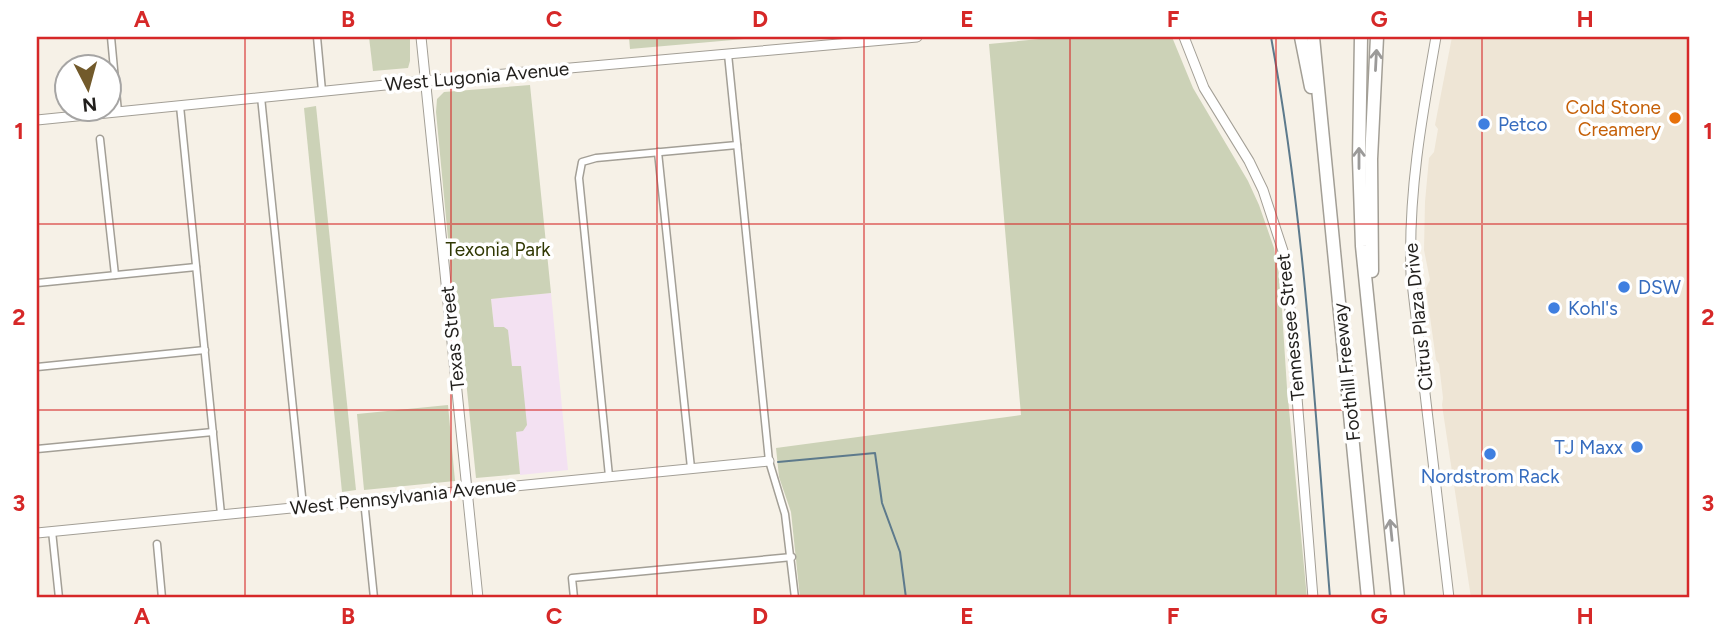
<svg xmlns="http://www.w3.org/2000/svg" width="1727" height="635" viewBox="0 0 1727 635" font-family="Figtree,sans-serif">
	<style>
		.built { fill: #eee5d5 }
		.industrial { fill: #f3e1f2 }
		.green { fill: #ccd2b7 }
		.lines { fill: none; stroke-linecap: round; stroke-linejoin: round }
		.stream { stroke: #5d7a8c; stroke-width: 2 }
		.street-casing { stroke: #a39f96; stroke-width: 9 }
		.secondary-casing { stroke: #a39f96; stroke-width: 11 }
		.highway-casing { stroke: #a39f96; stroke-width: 15 }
		.street { stroke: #fff; stroke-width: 6 }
		.secondary { stroke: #fff; stroke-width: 9 }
		.highway { stroke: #fff; stroke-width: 12 }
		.oneway { stroke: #9b9a99 }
		.grid { fill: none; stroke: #d62828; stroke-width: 2; stroke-opacity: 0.55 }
		.food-dot { fill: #e8710a; stroke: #fff; stroke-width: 2.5 }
		.shop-dot { fill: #3f7fe0; stroke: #fff; stroke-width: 2.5 }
		.labels { text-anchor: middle; stroke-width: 7; stroke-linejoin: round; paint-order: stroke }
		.street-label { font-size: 19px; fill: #211f1c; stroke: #fff }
		.food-label { font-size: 19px; fill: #c56008; stroke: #fff; text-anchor: end }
		.shop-label { font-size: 19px; fill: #366cbe; stroke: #fff; text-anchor: start }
		.park-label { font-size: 19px; fill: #303803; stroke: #fff }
		.neatline { fill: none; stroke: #d62828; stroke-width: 2.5 }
		.grid-label { font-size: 23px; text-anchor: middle; font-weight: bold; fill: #d62828 }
	</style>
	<rect width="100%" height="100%" fill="#f6f1e7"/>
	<path class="built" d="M 1452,37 L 1690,37 L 1690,598 L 1471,598 L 1442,405 L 1443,398 L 1439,364 L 1436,360 L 1426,288 L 1430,280 L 1424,250 L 1425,202 L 1429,158 L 1434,152 L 1438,129 L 1435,125 Z"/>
	<path class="industrial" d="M 551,293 L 568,470 L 520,475 L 516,431 L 520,366 L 512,366 L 504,327 L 494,328 L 491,299 Z"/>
	<g class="green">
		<path d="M 369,37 L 410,37 L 410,61 L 408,68 L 373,71 Z"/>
		<path d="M 629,37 L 766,37 L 630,49 Z"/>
		<path d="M 1060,37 L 1172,37 L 1193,88 L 1248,181 L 1259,205 L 1274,248 L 1280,280 L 1287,388 L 1307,598 L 800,598 L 791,512 L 779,477 L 776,448 L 1021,415 L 989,44 Z"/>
		<path d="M 530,85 L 551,293 L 491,299 L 494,327 L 504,327 L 508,330 L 512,366 L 521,366 L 527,425 L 523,431 L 516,432 L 520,474 L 476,478 L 458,302 L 454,302 L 436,112 L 437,99 L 444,92 Z"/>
		<path d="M 316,106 L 356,490 L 342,492 L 304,108 Z"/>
		<path d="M 448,405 L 455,481 L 364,490 L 357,414 Z"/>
	</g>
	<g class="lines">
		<g class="stream">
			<path d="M 1271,37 C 1305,222 1315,410 1330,598"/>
			<path d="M 778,462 L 875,453 L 882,503 L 900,552 L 906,598"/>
		</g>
		<g class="street-casing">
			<g id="street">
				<path d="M 111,37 L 118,112"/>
				<path d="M 317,37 L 322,91"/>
				<path d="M 728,54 L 769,461 L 785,514 L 795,598"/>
				<path d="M 261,97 L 303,506"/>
				<path d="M 180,106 L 221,514"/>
				<path d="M 100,139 L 115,275"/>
				<path d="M 658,152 L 691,468"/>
				<path d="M 37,283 L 196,267"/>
				<path d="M 37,367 L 205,350"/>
				<path d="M 37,449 L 213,432"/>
				<path d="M 609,476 L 579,178 L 582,162 L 596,158 L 737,145"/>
				<path d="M 364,500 L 374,598"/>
				<path d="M 52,531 L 59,598"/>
				<path d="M 157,544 L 162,598"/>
				<path d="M 574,598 L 572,578 L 792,557"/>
			</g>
		</g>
		<g class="secondary-casing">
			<g id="secondary">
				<path d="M 421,37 L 478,598"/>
				<path d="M 1184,37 L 1204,88 L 1249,161 L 1263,190 L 1286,260 L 1313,598"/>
				<path d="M 1436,37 C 1422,116 1408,193 1411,274 L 1449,598"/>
				<path d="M 37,120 L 425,81 L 917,37"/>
				<path d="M 37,533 L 769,461"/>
			</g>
		</g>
		<g class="highway-casing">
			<g id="highway">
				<path d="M 1301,37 L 1311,87"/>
				<path d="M 1313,37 L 1368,598"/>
				<path d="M 1361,37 L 1359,159 L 1362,246 L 1398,598"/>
				<path d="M 1372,271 L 1371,159 L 1377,37"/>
			</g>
		</g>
		<use href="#street" class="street"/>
		<use href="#secondary" class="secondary"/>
		<use href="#highway" class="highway"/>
	</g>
	<defs><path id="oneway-shaft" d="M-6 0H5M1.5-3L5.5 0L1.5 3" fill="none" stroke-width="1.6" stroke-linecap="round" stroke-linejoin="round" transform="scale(1.75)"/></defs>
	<g class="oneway">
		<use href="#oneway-shaft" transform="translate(1376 60) rotate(-87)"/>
		<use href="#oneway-shaft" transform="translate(1359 158) rotate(-90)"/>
		<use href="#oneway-shaft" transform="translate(1391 530) rotate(-96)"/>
	</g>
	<path class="grid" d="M 245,37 L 245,598M 451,37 L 451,598M 657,37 L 657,598M 864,37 L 864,598M 1070,37 L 1070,598M 1276,37 L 1276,598M 1482,37 L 1482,598M 37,224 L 1690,224M 37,410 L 1690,410"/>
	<circle class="food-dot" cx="1675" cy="118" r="7"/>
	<g class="shop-dot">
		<circle cx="1484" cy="124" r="7"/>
		<circle cx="1624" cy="287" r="7"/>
		<circle cx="1554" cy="308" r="7"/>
		<circle cx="1637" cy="447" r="7"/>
		<circle cx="1490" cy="454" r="7"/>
	</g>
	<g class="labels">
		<g class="street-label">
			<text transform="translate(477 76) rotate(-5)" y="7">West Lugonia Avenue</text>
			<text transform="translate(1418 317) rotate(-96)" y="7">Citrus Plaza Drive</text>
			<text transform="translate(1290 327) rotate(-96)" y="7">Tennessee Street</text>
			<text transform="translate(452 338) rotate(-96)" y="7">Texas Street</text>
			<text transform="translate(1346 372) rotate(-96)" y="7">Foothill Freeway</text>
			<text transform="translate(403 496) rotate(-6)" y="7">West Pennsylvania Avenue</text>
		</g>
		<g class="food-label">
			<text x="1661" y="114">Cold Stone<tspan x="1661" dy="22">Creamery</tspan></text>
		</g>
		<g class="shop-label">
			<text x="1498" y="131">Petco</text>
			<text x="1638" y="294">DSW</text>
			<text x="1568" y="315">Kohl's</text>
			<text x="1623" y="454" text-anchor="end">TJ Maxx</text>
			<text x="1490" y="483" text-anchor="middle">Nordstrom Rack</text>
		</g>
		<g class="park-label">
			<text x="498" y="256">Texonia Park</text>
		</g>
	</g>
	<rect width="1727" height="635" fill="none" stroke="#ffffff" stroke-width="77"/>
	<g transform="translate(88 88) rotate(174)"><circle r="33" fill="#ffffff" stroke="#a6a5a4" stroke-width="2"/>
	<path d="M0-5L12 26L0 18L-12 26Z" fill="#725a2b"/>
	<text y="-10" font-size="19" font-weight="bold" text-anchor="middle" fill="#211f1c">N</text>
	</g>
	<rect x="38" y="38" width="1650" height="558" class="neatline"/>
	<g class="grid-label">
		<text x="142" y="27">A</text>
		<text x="348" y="27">B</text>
		<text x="554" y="27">C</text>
		<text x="760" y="27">D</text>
		<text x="967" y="27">E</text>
		<text x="1173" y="27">F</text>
		<text x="1379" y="27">G</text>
		<text x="1585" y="27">H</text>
		<text x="19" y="139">1</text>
		<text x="1708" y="139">1</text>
		<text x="19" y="325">2</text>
		<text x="1708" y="325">2</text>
		<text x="19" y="511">3</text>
		<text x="1708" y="511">3</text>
		<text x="142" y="624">A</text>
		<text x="348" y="624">B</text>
		<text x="554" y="624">C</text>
		<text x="760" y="624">D</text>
		<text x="967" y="624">E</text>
		<text x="1173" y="624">F</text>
		<text x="1379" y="624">G</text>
		<text x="1585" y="624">H</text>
	</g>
</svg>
